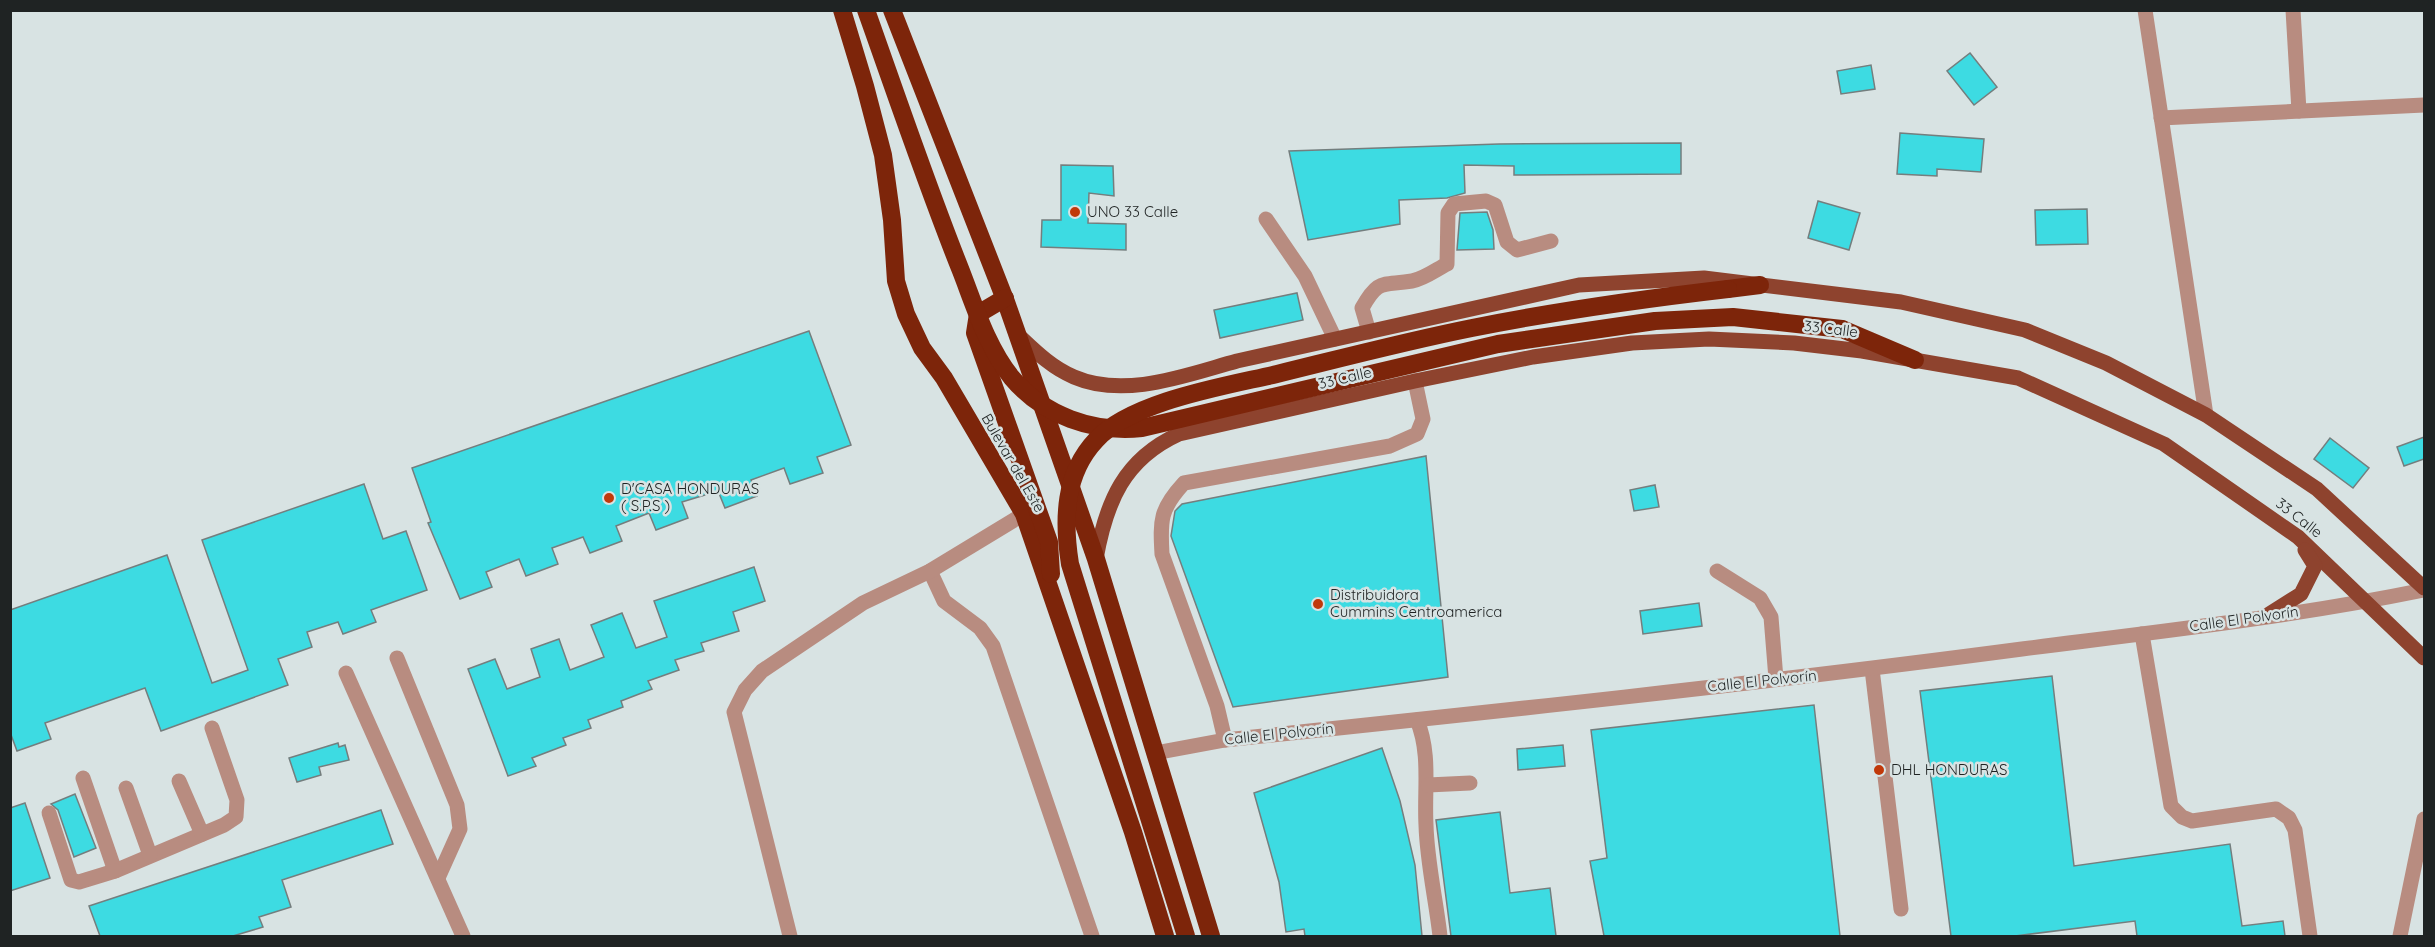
<svg xmlns="http://www.w3.org/2000/svg" width="2435" height="947" viewBox="0 0 2435 947" font-family="Quicksand,sans-serif">
	<style>
		.building { fill: #3ddbe2; stroke: #747e7e; stroke-width: 1.5 }
		.lines { fill: none; stroke-linecap: round; stroke-linejoin: round }
		.minor { stroke: #b88c80; stroke-width: 15 }
		.major { stroke: #8e432e; stroke-width: 15 }
		.highway { stroke: #7d250a; stroke-width: 18 }
		.highway-bridge { stroke: #7d250a; stroke-width: 18 }
		.poi-dot { fill: #c1390a; stroke: #d8e3e3; stroke-width: 2 }
		.labels { text-anchor: middle; stroke-width: 5; stroke-linejoin: round; paint-order: stroke }
		.poi-label { font-size: 15px; fill: #1f2323; stroke: #d8e3e3; text-anchor: start }
		.street-label { font-size: 15px; fill: #1f2323; stroke: #d8e3e3 }
	</style>
	<rect width="100%" height="100%" fill="#d8e3e3"/>
	<g class="building">
		<path d="M 1970,53 L 1997,87 L 1974,105 L 1947,71 Z"/>
		<path d="M 1871,65 L 1875,89 L 1841,94 L 1837,71 Z"/>
		<path d="M 1900,133 L 1984,139 L 1981,172 L 1937,169 L 1937,176 L 1897,174 Z"/>
		<path d="M 1681,143 L 1681,174 L 1514,175 L 1514,166 L 1464,165 L 1465,193 L 1447,198 L 1399,200 L 1400,224 L 1308,240 L 1289,151 L 1499,144 Z"/>
		<path d="M 1061,165 L 1113,166 L 1114,196 L 1089,193 L 1088,223 L 1126,224 L 1126,250 L 1041,247 L 1042,220 L 1061,220 Z"/>
		<path d="M 1818,201 L 1860,213 L 1849,250 L 1808,238 Z"/>
		<path d="M 2087,209 L 2088,244 L 2036,245 L 2035,210 Z"/>
		<path d="M 1487,212 L 1493,230 L 1494,249 L 1457,250 L 1460,213 Z"/>
		<path d="M 1297,293 L 1303,320 L 1220,338 L 1214,310 Z"/>
		<path d="M 809,331 L 851,445 L 817,457 L 823,473 L 790,484 L 784,468 L 751,480 L 757,496 L 725,508 L 718,491 L 682,502 L 688,518 L 656,530 L 649,513 L 616,526 L 622,541 L 590,553 L 583,537 L 552,548 L 558,564 L 526,576 L 519,559 L 486,572 L 492,587 L 460,599 L 428,523 L 431,522 L 412,468 Z"/>
		<path d="M 2424,437 L 2424,459 L 2404,466 L 2397,447 Z"/>
		<path d="M 2330,438 L 2369,468 L 2353,488 L 2314,459 Z"/>
		<path d="M 1426,456 L 1448,677 L 1233,707 L 1171,536 L 1175,511 L 1182,504 Z"/>
		<path d="M 364,484 L 383,539 L 406,531 L 427,590 L 371,610 L 376,622 L 343,634 L 338,622 L 307,632 L 312,647 L 278,659 L 288,685 L 161,731 L 145,688 L 45,723 L 51,739 L 17,751 L 10,732 L 10,610 L 167,555 L 212,683 L 248,670 L 202,540 Z"/>
		<path d="M 1655,485 L 1659,507 L 1634,511 L 1630,490 Z"/>
		<path d="M 754,567 L 765,601 L 733,612 L 739,631 L 701,643 L 704,651 L 675,660 L 679,670 L 648,681 L 652,689 L 621,701 L 623,707 L 588,720 L 591,728 L 563,738 L 566,745 L 532,758 L 536,766 L 508,776 L 468,669 L 495,659 L 507,689 L 540,677 L 531,649 L 559,639 L 570,670 L 604,657 L 591,625 L 622,613 L 636,648 L 667,637 L 654,601 Z"/>
		<path d="M 1699,603 L 1702,626 L 1643,634 L 1640,611 Z"/>
		<path d="M 2052,676 L 2074,866 L 2230,844 L 2242,926 L 2283,921 L 2285,936 L 2137,936 L 2135,921 L 2015,936 L 1951,936 L 1920,691 Z"/>
		<path d="M 1814,705 L 1840,936 L 1604,936 L 1590,861 L 1607,858 L 1591,730 Z"/>
		<path d="M 338,743 L 339,747 L 345,745 L 349,760 L 319,767 L 321,775 L 297,782 L 289,758 Z"/>
		<path d="M 1563,745 L 1565,766 L 1518,770 L 1517,749 Z"/>
		<path d="M 1382,748 L 1400,801 L 1415,865 L 1422,936 L 1305,936 L 1304,929 L 1286,932 L 1279,882 L 1254,793 Z"/>
		<path d="M 75,794 L 96,848 L 74,857 L 58,810 L 51,804 Z"/>
		<path d="M 25,803 L 50,878 L 10,891 L 10,808 Z"/>
		<path d="M 381,810 L 393,844 L 282,880 L 291,907 L 259,917 L 263,927 L 233,936 L 100,936 L 89,906 Z"/>
		<path d="M 1500,812 L 1510,893 L 1550,888 L 1556,936 L 1451,936 L 1436,820 Z"/>
	</g>
	<g class="lines">
		<g class="minor">
			<path d="M 2145,10 L 2206,415"/>
			<path d="M 2293,10 L 2299,111"/>
			<path d="M 2161,118 L 2424,105"/>
			<path d="M 1266,219 L 1305,276 L 1335,339"/>
			<path d="M 1369,332 L 1362,308 C 1379,278 1382,286 1412,281 C 1424,279 1437,269 1447,264 L 1448,213 L 1454,204 L 1486,201 L 1495,205 L 1507,242 L 1517,250 L 1551,241"/>
			<path d="M 930,571 L 944,601 L 980,628 L 993,646 L 1092,936"/>
			<path d="M 1717,571 L 1760,598 L 1771,617 L 1776,679"/>
			<path d="M 2142,634 L 2171,806 L 2182,817 L 2192,821 L 2276,809 L 2289,818 L 2295,830 L 2310,936"/>
			<path d="M 397,658 L 457,805 L 460,829 L 438,878"/>
			<path d="M 1872,669 L 1901,909"/>
			<path d="M 346,673 L 463,936"/>
			<path d="M 1417,720 C 1431,754 1424,789 1426,825 C 1427,862 1436,900 1440,936"/>
			<path d="M 1225,740 L 1217,706 L 1162,554 C 1160,520 1160,509 1184,483 L 1390,446 L 1417,434 L 1423,419 L 1415,381"/>
			<path d="M 1155,753 L 1225,740 C 1491,712 1757,684 2022,649 C 2156,632 2292,617 2424,590"/>
			<path d="M 83,778 L 115,871 L 224,825 L 236,817 L 237,800 L 212,728"/>
			<path d="M 179,781 L 202,834"/>
			<path d="M 1428,785 L 1470,783"/>
			<path d="M 126,788 L 150,855"/>
			<path d="M 49,813 L 71,880 L 79,882 L 115,871"/>
			<path d="M 790,936 L 734,712 L 745,690 L 762,671 L 863,603 L 930,571 L 1024,514"/>
			<path d="M 2400,936 L 2424,819"/>
		</g>
		<g class="major">
			<path d="M 1018,335 C 1035,351 1052,368 1074,377 C 1125,399 1186,375 1237,361 L 1579,285 L 1704,278 L 1901,302 L 2025,330 L 2106,363 L 2206,415 L 2317,489 L 2424,588"/>
			<path d="M 1096,559 C 1106,502 1124,459 1179,434 L 1415,381 L 1533,357 L 1632,343 L 1709,339 L 1794,343 L 1862,351 L 2018,378 L 2164,444 L 2298,537 L 2424,658"/>
			<path d="M 2266,616 L 2301,594 L 2315,566 L 2305,550"/>
		</g>
		<g class="highway">
			<path d="M 842,10 L 865,86 L 883,155 L 892,220 L 896,281 L 906,314 L 922,348 L 944,378 L 1024,514 L 1133,832 L 1165,936"/>
			<path d="M 892,10 L 1006,302 L 1096,559 L 1211,936"/>
			<path d="M 1728,289 L 1760,285"/>
			<path d="M 1005,298 L 978,314 L 975,333 L 1049,542 L 1051,574"/>
			<path d="M 1842,329 L 1915,360"/>
		</g>
		<g class="highway-bridge">
			<path d="M 866,10 C 897,97 927,186 961,271 C 975,307 987,347 1012,378 C 1044,416 1093,433 1142,428 L 1498,344 L 1655,321 L 1733,317 L 1842,329"/>
			<path d="M 1186,936 L 1070,564 C 1063,520 1064,474 1096,440 C 1132,401 1226,386 1277,374 C 1342,358 1407,341 1472,328 C 1557,311 1642,299 1728,289"/>
		</g>
	</g>
	<g class="poi-dot">
		<circle cx="1075" cy="212" r="6"/>
		<circle cx="609" cy="498" r="6"/>
		<circle cx="1318" cy="604" r="6"/>
		<circle cx="1879" cy="770" r="6"/>
	</g>
	<g class="labels">
		<g class="poi-label">
			<text x="1087" y="217">UNO 33 Calle</text>
			<text x="621" y="494">D'CASA HONDURAS<tspan x="621" dy="17">( S.P.S )</tspan></text>
			<text x="1330" y="600">Distribuidora<tspan x="1330" dy="17">Cummins Centroamerica</tspan></text>
			<text x="1891" y="775">DHL HONDURAS</text>
		</g>
		<g class="street-label">
			<text transform="translate(1831 329) rotate(7)" y="5">33 Calle</text>
			<text transform="translate(1345 378) rotate(-13)" y="5">33 Calle</text>
			<text transform="translate(1013 463) rotate(60)" y="5">Bulevar del Este</text>
			<text transform="translate(2299 518) rotate(38)" y="5">33 Calle</text>
			<text transform="translate(2244 619) rotate(-8)" y="5">Calle El Polvorín</text>
			<text transform="translate(1762 681) rotate(-6)" y="5">Calle El Polvorín</text>
			<text transform="translate(1279 734) rotate(-6)" y="5">Calle El Polvorín</text>
		</g>
	</g>
	<rect width="2435" height="947" fill="none" stroke="#1f2323" stroke-width="24"/>
</svg>
